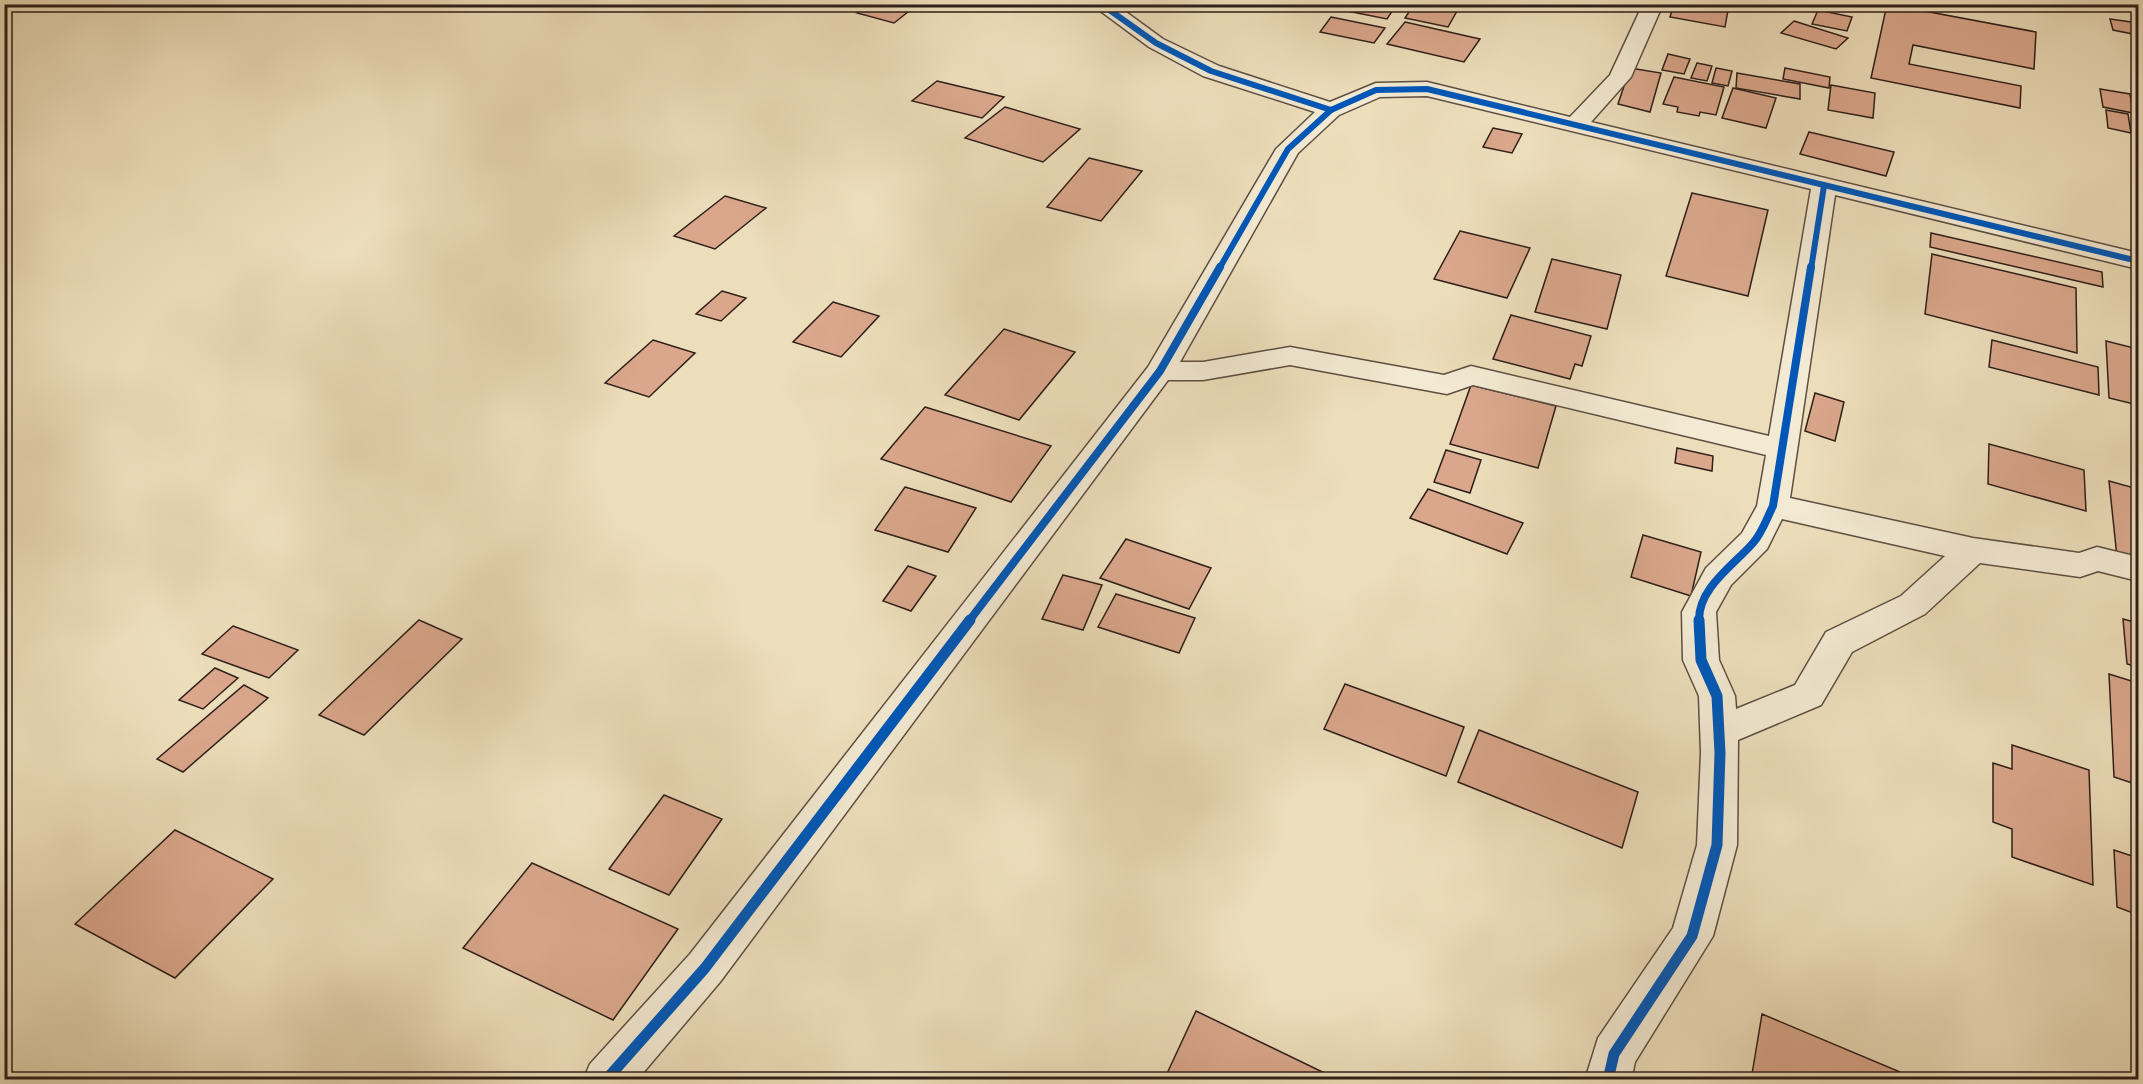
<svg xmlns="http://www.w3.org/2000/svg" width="2143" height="1084" viewBox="0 0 2143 1084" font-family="'Gentium Book Plus',serif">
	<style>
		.building { fill: #daa78c; stroke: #2e1f19; stroke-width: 1.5 }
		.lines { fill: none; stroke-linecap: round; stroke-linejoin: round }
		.minor-casing { stroke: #5e4f42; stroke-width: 3 }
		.minor { fill: #f3ead3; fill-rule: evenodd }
		.cycleway-far2-casing { stroke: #f3ead3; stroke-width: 9 }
		.cycleway-far1-casing { stroke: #f3ead3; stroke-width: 12 }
		.cycleway-casing { stroke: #f3ead3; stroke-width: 15 }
		.cycleway-far2 { stroke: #0057b8; stroke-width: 6 }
		.cycleway-far1 { stroke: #0057b8; stroke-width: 8 }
		.cycleway { stroke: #0057b8; stroke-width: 11 }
	</style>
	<rect width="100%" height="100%" fill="#eddebb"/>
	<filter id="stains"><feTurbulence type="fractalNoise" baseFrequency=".00333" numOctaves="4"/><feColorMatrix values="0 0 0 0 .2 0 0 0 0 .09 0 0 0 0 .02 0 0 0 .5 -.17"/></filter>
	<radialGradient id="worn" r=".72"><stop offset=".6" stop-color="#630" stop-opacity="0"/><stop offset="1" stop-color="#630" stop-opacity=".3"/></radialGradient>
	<g class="building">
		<path d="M 869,4 L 918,4 L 894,23 L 857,13 Z"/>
		<path d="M 1329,4 L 1397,4 L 1387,19 L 1327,7 Z"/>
		<path d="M 1414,4 L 1461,4 L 1448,27 L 1405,18 Z"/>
		<path d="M 1674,4 L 1698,4 L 1728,10 L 1725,27 L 1670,17 Z"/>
		<path d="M 1887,4 L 2036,32 L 2034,69 L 1913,45 L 1909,64 L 2021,86 L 2020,108 L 1871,78 Z"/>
		<path d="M 1818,10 L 1852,17 L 1847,31 L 1812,24 Z"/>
		<path d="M 1331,17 L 1385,28 L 1374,43 L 1320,32 Z"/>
		<path d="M 2110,19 L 2138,23 L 2138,35 L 2113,30 Z"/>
		<path d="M 1794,21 L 1848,38 L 1836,49 L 1781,33 Z"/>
		<path d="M 1405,22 L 1480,39 L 1464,62 L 1387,44 Z"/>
		<path d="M 1668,54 L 1690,59 L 1684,74 L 1662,70 Z"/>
		<path d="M 1697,63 L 1712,66 L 1707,81 L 1691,78 Z"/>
		<path d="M 1630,68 L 1661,73 L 1650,112 L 1618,104 Z"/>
		<path d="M 1716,68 L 1732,71 L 1728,86 L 1712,83 Z"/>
		<path d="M 1785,68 L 1830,77 L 1829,88 L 1783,79 Z"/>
		<path d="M 1737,73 L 1800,84 L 1800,99 L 1736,88 Z"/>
		<path d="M 1674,77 L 1724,87 L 1716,115 L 1700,112 L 1699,116 L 1677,112 L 1678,107 L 1663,104 Z"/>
		<path d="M 937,81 L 1004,97 L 982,118 L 912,101 Z"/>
		<path d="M 1831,85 L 1875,93 L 1873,118 L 1828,110 Z"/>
		<path d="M 1733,88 L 1776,98 L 1766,128 L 1722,118 Z"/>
		<path d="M 2100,89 L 2130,94 L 2133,113 L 2103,107 Z"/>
		<path d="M 1005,107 L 1080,129 L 1043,162 L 965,138 Z"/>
		<path d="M 2106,110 L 2128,114 L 2131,133 L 2108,128 Z"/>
		<path d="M 1493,128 L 1522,134 L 1512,153 L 1483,147 Z"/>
		<path d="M 1809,132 L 1894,152 L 1886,176 L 1800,154 Z"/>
		<path d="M 1089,158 L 1142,171 L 1101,221 L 1047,207 Z"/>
		<path d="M 1692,193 L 1768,210 L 1748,296 L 1666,276 Z"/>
		<path d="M 725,196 L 766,208 L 715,249 L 674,236 Z"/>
		<path d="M 1460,231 L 1530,248 L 1507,298 L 1434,279 Z"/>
		<path d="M 1931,233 L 2102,272 L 2103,287 L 1930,247 Z"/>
		<path d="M 1932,254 L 2076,288 L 2077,353 L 1925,314 Z"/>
		<path d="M 1552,259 L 1621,275 L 1607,329 L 1535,312 Z"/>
		<path d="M 722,291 L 746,298 L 721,321 L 696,314 Z"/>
		<path d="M 833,302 L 879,316 L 841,357 L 793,342 Z"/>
		<path d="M 1511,315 L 1591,336 L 1582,366 L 1575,364 L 1570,379 L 1493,359 Z"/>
		<path d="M 1004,329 L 1075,352 L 1019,420 L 945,395 Z"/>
		<path d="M 653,340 L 695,353 L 649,397 L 605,383 Z"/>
		<path d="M 1992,340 L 2098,367 L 2099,395 L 1989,367 Z"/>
		<path d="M 2106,341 L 2138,349 L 2138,405 L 2109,398 Z"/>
		<path d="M 1471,385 L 1556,406 L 1538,468 L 1450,444 Z"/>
		<path d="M 1815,393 L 1844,402 L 1835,441 L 1805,431 Z"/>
		<path d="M 925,407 L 1051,446 L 1011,502 L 881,459 Z"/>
		<path d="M 1989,444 L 2084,470 L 2086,511 L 1988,484 Z"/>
		<path d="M 1677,448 L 1713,456 L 1712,471 L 1675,463 Z"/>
		<path d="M 1446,450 L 1481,460 L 1470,493 L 1434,482 Z"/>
		<path d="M 2109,481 L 2138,489 L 2138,563 L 2117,557 Z"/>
		<path d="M 905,487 L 976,508 L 948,552 L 875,530 Z"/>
		<path d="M 1428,489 L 1523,523 L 1507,554 L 1410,518 Z"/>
		<path d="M 1643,535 L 1701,552 L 1691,596 L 1631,577 Z"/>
		<path d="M 1126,539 L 1211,568 L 1189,609 L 1100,578 Z"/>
		<path d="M 908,566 L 936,576 L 911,611 L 883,601 Z"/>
		<path d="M 1063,575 L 1102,585 L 1083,630 L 1042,619 Z"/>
		<path d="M 1116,594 L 1195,618 L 1179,653 L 1098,627 Z"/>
		<path d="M 2123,619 L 2138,623 L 2138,667 L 2127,664 Z"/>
		<path d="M 419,620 L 462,639 L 364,735 L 319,715 Z"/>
		<path d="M 233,626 L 298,650 L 269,678 L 202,654 Z"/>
		<path d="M 215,668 L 238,678 L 203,709 L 179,700 Z"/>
		<path d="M 2109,674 L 2138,683 L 2138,785 L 2114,777 Z"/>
		<path d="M 1345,684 L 1464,727 L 1446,776 L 1324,729 Z"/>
		<path d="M 244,685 L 268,698 L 183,772 L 157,759 Z"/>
		<path d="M 1479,730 L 1638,792 L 1622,848 L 1458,782 Z"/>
		<path d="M 2012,745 L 2089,770 L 2093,885 L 2012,857 L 2012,829 L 1993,822 L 1993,763 L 2012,769 Z"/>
		<path d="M 664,795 L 722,819 L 669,895 L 609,869 Z"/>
		<path d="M 175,830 L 273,879 L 175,978 L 75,924 Z"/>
		<path d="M 2114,850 L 2138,858 L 2138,915 L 2117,907 Z"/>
		<path d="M 532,863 L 678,929 L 613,1020 L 463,948 Z"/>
		<path d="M 1196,1011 L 1339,1080 L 1164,1080 Z"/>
		<path d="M 1762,1014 L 1919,1080 L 1751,1080 Z"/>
	</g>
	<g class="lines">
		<g class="minor-casing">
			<path id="minor" d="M 1091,4 L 1115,4 L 1163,39 L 1219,66 L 1330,102 L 1376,83 L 1427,82 L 1570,117 L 1610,75 L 1643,4 L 1663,4 L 1631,77 L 1591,122 L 2138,253 L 2138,269 L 1835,195 L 1790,498 L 1973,538 L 2079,553 L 2097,547 L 2138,557 L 2138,581 L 2098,571 L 2080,577 L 1980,563 L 1925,614 L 1852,652 L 1821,705 L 1738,740 L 1737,845 L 1713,936 L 1635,1062 L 1631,1080 L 1585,1080 L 1598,1038 L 1673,928 L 1697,845 L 1701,753 L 1699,696 L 1683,660 L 1682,612 L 1706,568 L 1742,533 L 1757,506 L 1766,455 L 1473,385 L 1447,394 L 1290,365 L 1203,380 L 1168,380 L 720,982 L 637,1080 L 583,1080 L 590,1064 L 690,954 L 1148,367 L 1276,149 L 1315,112 L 1203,76 L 1149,47 ZM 1427,96 L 1811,189 L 1769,436 L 1471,366 L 1444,375 L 1290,347 L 1203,362 L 1180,362 L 1298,153 L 1339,115 L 1380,97 ZM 1782,519 L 1945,556 L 1901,596 L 1826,632 L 1795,685 L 1736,709 L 1735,696 L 1719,660 L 1716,612 L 1731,585 L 1767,549 Z"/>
		</g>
		<use href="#minor" class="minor"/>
		<g class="cycleway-far2-casing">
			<g id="cycleway-far2">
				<path d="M 1101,4 L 1156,43 L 1211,71 L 1331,110 L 1376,90 L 1427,89 L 2138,261"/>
				<path d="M 1219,269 L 1288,149 L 1331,110"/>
				<path d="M 1811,269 L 1824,186"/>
			</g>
		</g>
		<g class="cycleway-far1-casing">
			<g id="cycleway-far1">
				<path d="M 969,621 L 1160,371 L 1220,267"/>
				<path d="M 1699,621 C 1698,588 1734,565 1753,543 C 1762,533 1767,518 1773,506 L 1811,267"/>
			</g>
		</g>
		<g class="cycleway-casing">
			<g id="cycleway">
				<path d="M 606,1080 L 705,968 L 970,620"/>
				<path d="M 1608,1080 L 1614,1054 L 1692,936 L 1717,845 L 1720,753 L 1717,696 L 1701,660 L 1699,620"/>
			</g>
		</g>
		<use href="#cycleway-far2" class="cycleway-far2"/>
		<use href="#cycleway-far1" class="cycleway-far1"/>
		<use href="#cycleway" class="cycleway"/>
	</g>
	<rect width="2143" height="1084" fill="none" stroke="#eddebb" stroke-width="24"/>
	<rect x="6" y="6" width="2131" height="1072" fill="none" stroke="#2e1f19" stroke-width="3"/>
	<rect x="12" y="12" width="2119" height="1060" fill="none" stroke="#2e1f19" stroke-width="1.5"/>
	<rect width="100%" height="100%" filter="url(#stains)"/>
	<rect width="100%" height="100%" fill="url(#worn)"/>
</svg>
